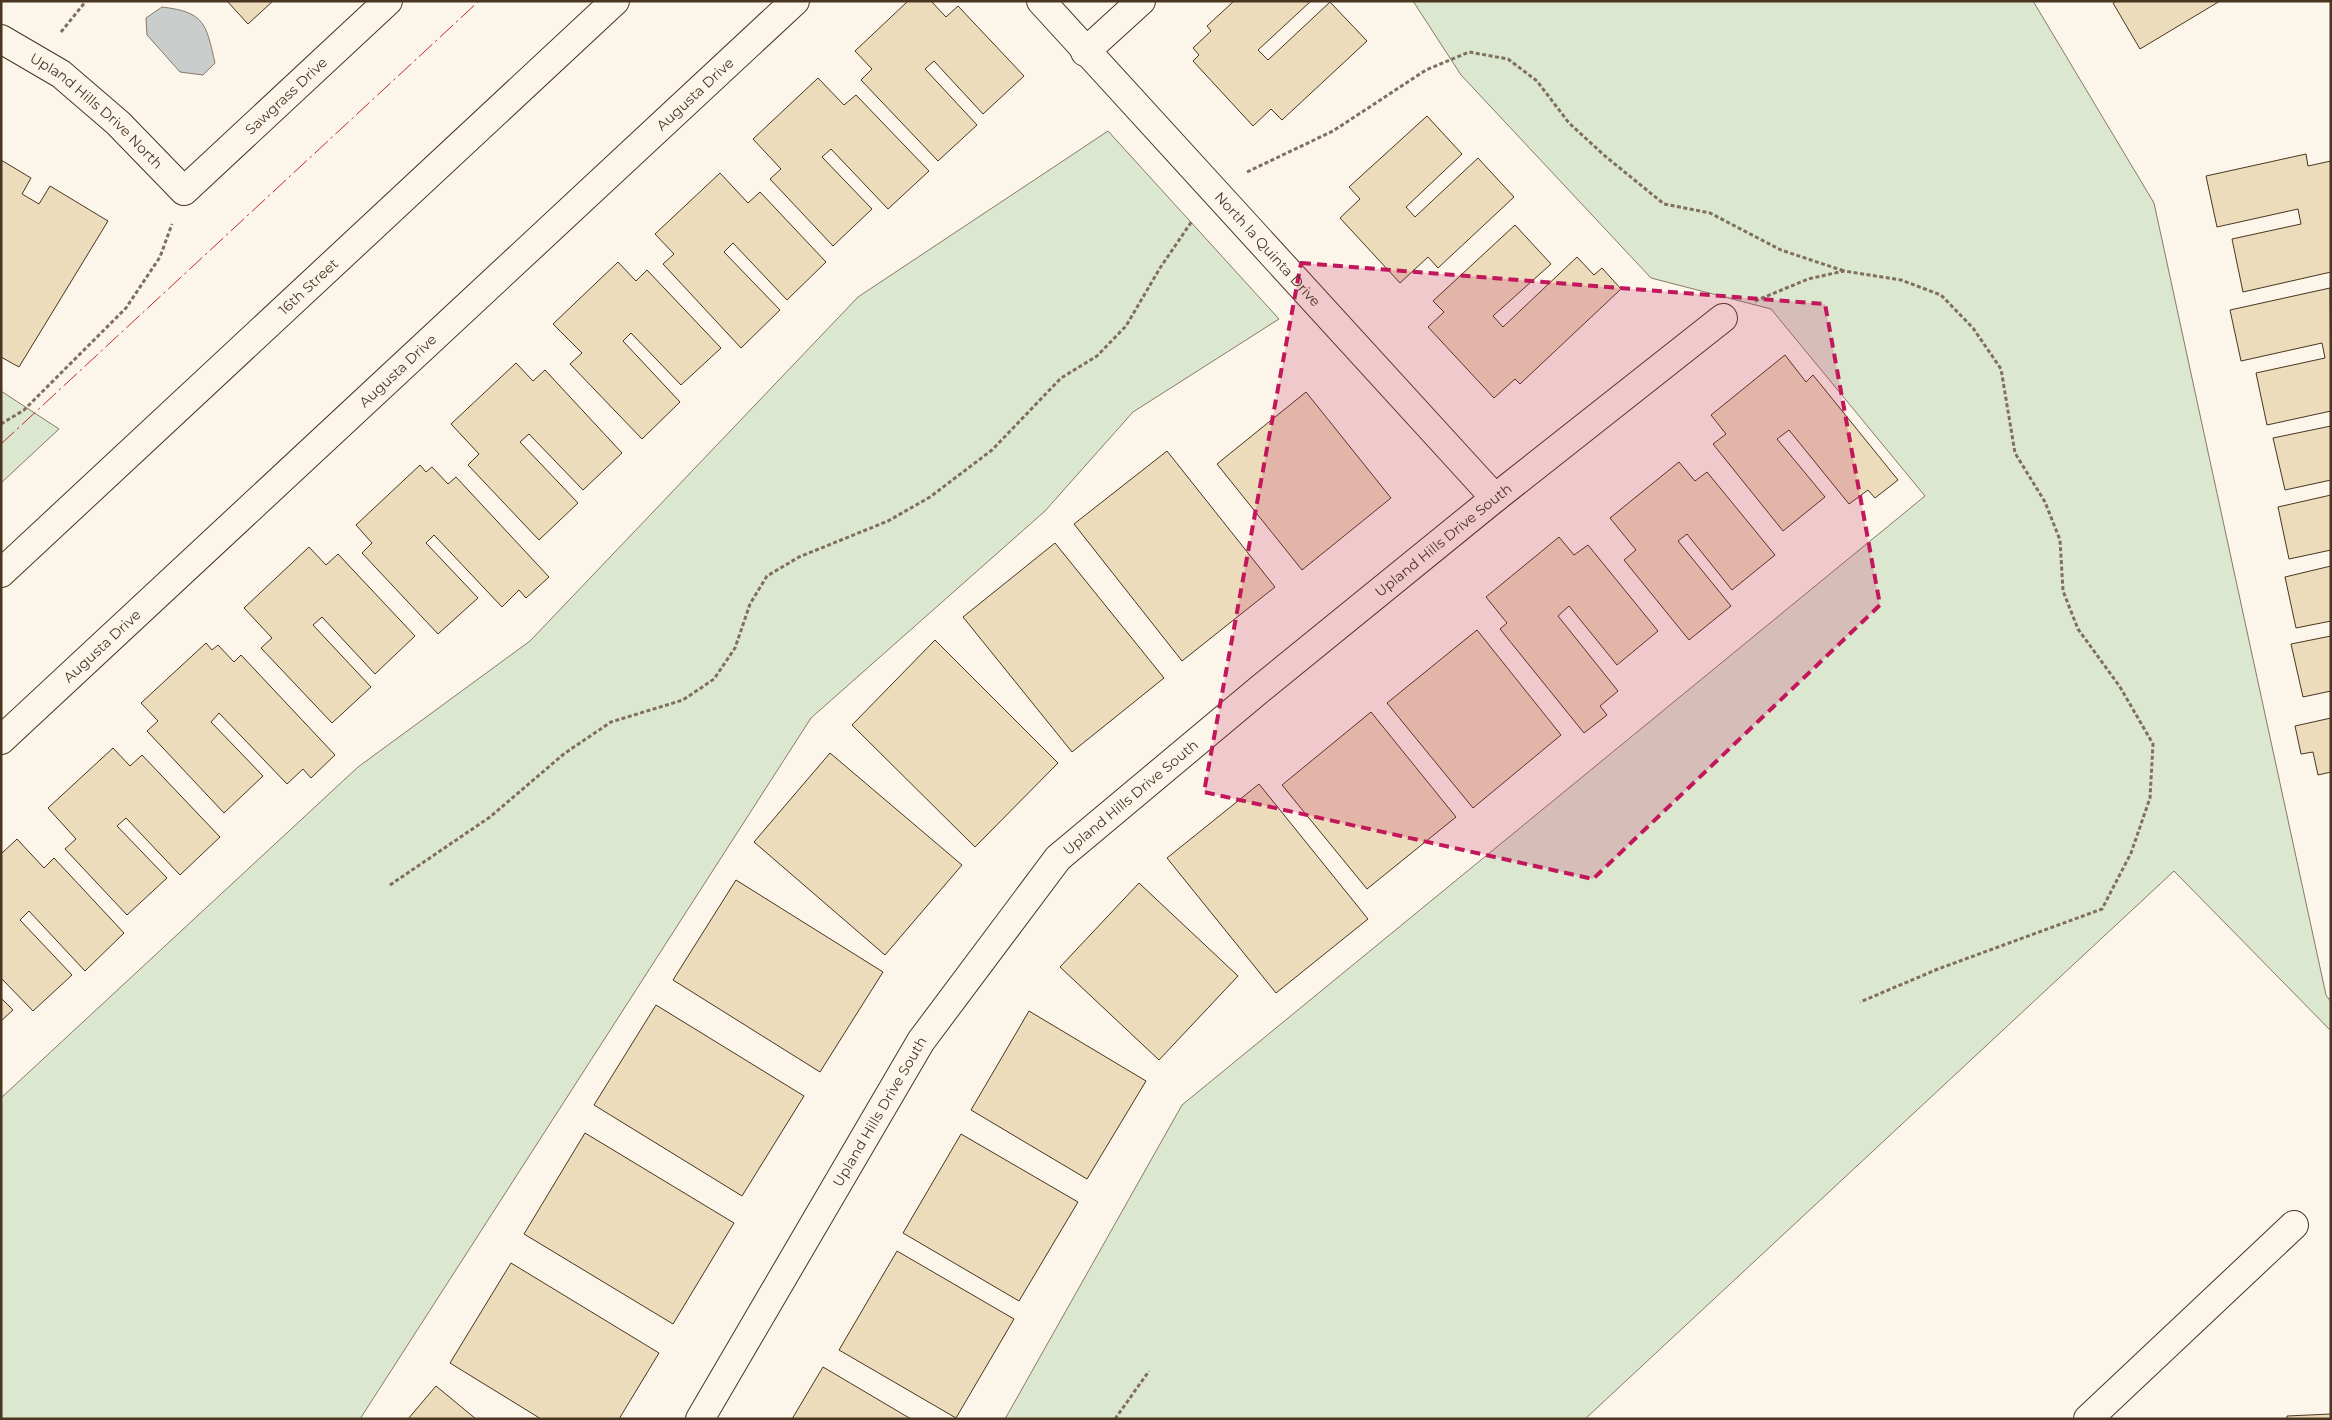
<svg xmlns="http://www.w3.org/2000/svg" width="2332" height="1420" viewBox="0 0 2332 1420" font-family="Montserrat,sans-serif">
	<style>
		.green { fill: #dce7d0; stroke: #887966 }
		.water { fill: #c9cecd; stroke: #887966 }
		.building { fill: #ecdcbc; stroke: #4a3520 }
		.lines { fill: none; stroke-linecap: round; stroke-linejoin: round }
		.minor-casing { stroke: #4a3520; stroke-width: 30 }
		.major-casing { stroke: #4a3520; stroke-width: 30 }
		.path { stroke: #7f6f5c; stroke-width: 3; stroke-dasharray: 4 2.5; stroke-linecap: butt }
		.minor { stroke: #fbf6e9; stroke-width: 28 }
		.major { stroke: #fbf6e9; stroke-width: 28 }
		.power { stroke: #c62828; stroke-width: 1; stroke-dasharray: 18 4 2.5 4; stroke-linecap: butt }
		.marked { fill: #c2185b; fill-opacity: 0.2; stroke: #c2185b; stroke-width: 4; stroke-dasharray: 10 6; stroke-linejoin: round }
		.labels { text-anchor: middle; stroke-width: 4; stroke-linejoin: round; paint-order: stroke }
		.street-label { font-size: 14px; fill: #4a3520; stroke: #fbf6e9 }
	</style>
	<rect width="100%" height="100%" fill="#fbf6e9"/>
	<g class="green">
		<path d="M 1413,1 L 2033,1 L 2154,203 L 2326,995 L 2331,1002 L 2331,1031 L 2174,871 L 1585,1419 L 1005,1419 L 1182,1105 L 1925,496 L 1771,309 L 1651,278 L 1461,75 Z"/>
		<path d="M 1108,131 L 1279,319 L 1133,412 L 1045,511 L 811,718 L 360,1419 L 1,1419 L 1,1098 L 358,767 L 530,641 L 858,297 Z"/>
		<path d="M 1,391 L 59,429 L 1,483 Z"/>
	</g>
	<path class="water" d="M 162,7 C 206,12 206,25 215,63 L 203,75 L 180,72 L 147,35 L 146,18 Z"/>
	<g class="building">
		<path d="M 227,1 L 273,1 L 248,24 Z"/>
		<path d="M 908,1 L 931,1 L 946,17 L 958,6 L 1024,76 L 983,114 L 934,61 L 925,69 L 977,125 L 938,161 L 861,80 L 872,69 L 855,51 Z"/>
		<path d="M 1234,1 L 1311,1 L 1258,50 L 1268,60 L 1330,2 L 1367,41 L 1282,120 L 1271,109 L 1253,126 L 1193,61 L 1199,55 L 1193,48 L 1211,31 L 1207,26 Z"/>
		<path d="M 2116,1 L 2220,1 L 2140,49 L 2113,3 Z"/>
		<path d="M 818,78 L 844,105 L 856,95 L 929,171 L 888,209 L 831,149 L 822,157 L 872,209 L 833,246 L 770,179 L 781,169 L 753,139 Z"/>
		<path d="M 1427,116 L 1462,154 L 1406,207 L 1415,217 L 1478,158 L 1514,197 L 1438,268 L 1428,257 L 1400,283 L 1340,218 L 1360,199 L 1349,187 Z"/>
		<path d="M 2306,154 L 2308,166 L 2331,161 L 2331,272 L 2243,292 L 2232,239 L 2301,224 L 2298,209 L 2217,227 L 2206,176 Z"/>
		<path d="M 1,160 L 31,178 L 22,194 L 39,204 L 50,186 L 108,221 L 19,367 L 1,357 Z"/>
		<path d="M 720,173 L 748,203 L 760,192 L 826,262 L 787,300 L 733,243 L 724,252 L 780,310 L 741,348 L 663,264 L 674,254 L 655,234 Z"/>
		<path d="M 1515,225 L 1551,264 L 1493,316 L 1503,327 L 1577,257 L 1594,275 L 1602,268 L 1621,289 L 1520,384 L 1515,379 L 1494,398 L 1428,327 L 1444,312 L 1433,301 Z"/>
		<path d="M 618,262 L 636,281 L 647,270 L 721,348 L 681,385 L 631,333 L 623,341 L 680,402 L 642,439 L 570,364 L 582,353 L 553,324 Z"/>
		<path d="M 2330,288 L 2331,411 L 2267,425 L 2256,373 L 2325,358 L 2322,343 L 2241,361 L 2230,310 Z"/>
		<path d="M 1785,355 L 1806,382 L 1813,375 L 1898,480 L 1875,498 L 1868,490 L 1849,504 L 1789,430 L 1777,439 L 1825,497 L 1783,531 L 1713,444 L 1726,434 L 1711,415 Z"/>
		<path d="M 516,363 L 533,381 L 545,370 L 622,453 L 583,490 L 529,434 L 520,442 L 578,503 L 539,540 L 468,465 L 479,454 L 451,424 Z"/>
		<path d="M 1306,392 L 1391,498 L 1302,570 L 1217,464 Z"/>
		<path d="M 2331,426 L 2331,480 L 2285,490 L 2273,438 Z"/>
		<path d="M 1167,451 L 1275,587 L 1182,661 L 1074,524 Z"/>
		<path d="M 1679,462 L 1695,481 L 1707,472 L 1775,555 L 1732,590 L 1687,534 L 1678,541 L 1731,606 L 1689,640 L 1624,560 L 1636,550 L 1610,518 Z"/>
		<path d="M 420,465 L 426,472 L 432,467 L 448,484 L 456,477 L 549,577 L 526,598 L 519,590 L 502,607 L 434,535 L 426,543 L 478,598 L 438,634 L 362,553 L 372,543 L 356,525 Z"/>
		<path d="M 2331,495 L 2331,550 L 2289,559 L 2278,507 Z"/>
		<path d="M 1559,537 L 1574,555 L 1588,545 L 1658,631 L 1617,665 L 1569,606 L 1558,616 L 1618,691 L 1600,706 L 1607,715 L 1584,733 L 1500,629 L 1507,623 L 1486,597 Z"/>
		<path d="M 1055,543 L 1164,678 L 1072,752 L 963,617 Z"/>
		<path d="M 309,547 L 326,565 L 338,554 L 415,636 L 375,674 L 322,617 L 313,625 L 371,687 L 332,723 L 261,648 L 272,638 L 244,608 Z"/>
		<path d="M 2331,566 L 2331,621 L 2296,628 L 2285,577 Z"/>
		<path d="M 1477,630 L 1561,735 L 1473,808 L 1387,703 Z"/>
		<path d="M 2331,636 L 2331,691 L 2303,697 L 2291,644 Z"/>
		<path d="M 935,640 L 1058,763 L 975,847 L 852,725 Z"/>
		<path d="M 206,643 L 212,650 L 218,645 L 234,662 L 241,655 L 335,755 L 311,778 L 303,769 L 287,784 L 219,713 L 211,722 L 263,776 L 224,813 L 147,731 L 158,721 L 141,703 Z"/>
		<path d="M 1371,712 L 1456,817 L 1367,889 L 1282,785 Z"/>
		<path d="M 2331,718 L 2331,772 L 2318,775 L 2313,752 L 2301,754 L 2295,726 Z"/>
		<path d="M 113,748 L 130,766 L 142,755 L 220,837 L 180,875 L 126,818 L 117,826 L 167,878 L 127,915 L 65,849 L 76,839 L 48,808 Z"/>
		<path d="M 830,753 L 962,865 L 885,955 L 754,842 Z"/>
		<path d="M 1259,784 L 1368,919 L 1276,993 L 1167,858 Z"/>
		<path d="M 17,839 L 44,868 L 54,858 L 124,933 L 85,971 L 29,911 L 20,920 L 72,975 L 33,1011 L 1,978 L 1,854 Z"/>
		<path d="M 736,880 L 883,972 L 820,1072 L 673,980 Z"/>
		<path d="M 1139,883 L 1238,976 L 1159,1060 L 1060,967 Z"/>
		<path d="M 1,998 L 13,1010 L 1,1021 Z"/>
		<path d="M 656,1005 L 804,1096 L 742,1196 L 594,1105 Z"/>
		<path d="M 1029,1011 L 1146,1081 L 1087,1179 L 971,1110 Z"/>
		<path d="M 585,1133 L 734,1223 L 673,1324 L 524,1234 Z"/>
		<path d="M 961,1134 L 1078,1202 L 1019,1301 L 903,1233 Z"/>
		<path d="M 897,1251 L 1014,1319 L 956,1418 L 839,1350 Z"/>
		<path d="M 511,1263 L 659,1353 L 619,1419 L 541,1419 L 450,1363 Z"/>
		<path d="M 823,1367 L 911,1419 L 792,1419 Z"/>
		<path d="M 436,1386 L 476,1419 L 408,1419 Z"/>
		<path d="M 2331,1414 L 2331,1419 L 2287,1419 L 2287,1416 Z"/>
	</g>
	<g class="lines">
		<g class="minor-casing">
			<g id="minor">
				<path id="s1" d="M 1041,1 L 1495,498"/>
				<path id="s2" d="M 1,39 L 61,74 L 118,123 L 184,191 L 388,1"/>
				<path d="M 1085,52 L 1141,1"/>
				<path id="s3" d="M 1,740 L 795,1"/>
				<path id="s4" d="M 700,1419 L 921,1041 L 1058,858 L 1260,689 L 1495,498 L 1723,318"/>
				<path d="M 2088,1419 L 2294,1225"/>
			</g>
		</g>
		<g class="major-casing">
			<g id="major">
				<path id="s5" d="M 1,573 L 615,1"/>
			</g>
		</g>
		<g class="path">
			<path d="M 61,32 L 86,1"/>
			<path d="M 1247,172 L 1333,131 L 1426,70 L 1469,52 L 1508,59 L 1537,81 L 1569,123 L 1605,156 L 1664,204 L 1710,213 L 1781,250 L 1844,271"/>
			<path d="M 1755,301 L 1808,279 L 1844,271 L 1901,280 L 1941,295 L 1973,328 L 2001,369 L 2015,453 L 2045,502 L 2060,540 L 2063,591 L 2078,629 L 2120,687 L 2153,744 L 2150,798 L 2131,853 L 2102,909 L 1938,969 L 1860,1002"/>
			<path d="M 1,424 L 24,410 L 126,308 L 160,257 L 172,224"/>
			<path d="M 390,885 L 490,817 L 565,753 L 611,722 L 683,700 L 714,679 L 735,648 L 750,604 L 767,576 L 799,557 L 888,521 L 930,497 L 992,450 L 1061,378 L 1097,356 L 1126,326 L 1160,268 L 1192,221"/>
			<path d="M 1115,1419 L 1149,1371"/>
		</g>
		<use href="#minor" class="minor"/>
		<use href="#major" class="major"/>
		<path class="power" d="M 1,444 L 479,1"/>
	</g>
	<path class="marked" d="M 1301,263 L 1825,304 L 1880,605 L 1593,879 L 1204,792 Z"/>
	<g class="labels">
		<g class="street-label">
			<text dy="5" stroke="none"><textPath href="#s3" startOffset="948">Augusta Drive</textPath></text>
			<text dy="5" stroke="none"><textPath href="#s2" startOffset="379">Sawgrass Drive</textPath></text>
			<text dy="5" stroke="none"><textPath href="#s2" startOffset="120">Upland Hills Drive North</textPath></text>
			<text dy="5" stroke="none"><textPath href="#s1" startOffset="336">North la Quinta Drive</textPath></text>
			<text dy="5" stroke="none"><textPath href="#s5" startOffset="420">16th Street</textPath></text>
			<text dy="5" stroke="none"><textPath href="#s3" startOffset="542">Augusta Drive</textPath></text>
			<text dy="5" stroke="none"><textPath href="#s4" startOffset="1166">Upland Hills Drive South</textPath></text>
			<text dy="5" stroke="none"><textPath href="#s3" startOffset="138">Augusta Drive</textPath></text>
			<text dy="5" stroke="none"><textPath href="#s4" startOffset="761">Upland Hills Drive South</textPath></text>
			<text dy="5" stroke="none"><textPath href="#s4" startOffset="356">Upland Hills Drive South</textPath></text>
		</g>
	</g>
	<rect width="2332" height="1420" fill="none" stroke="#4a3520" stroke-width="5"/>
</svg>
